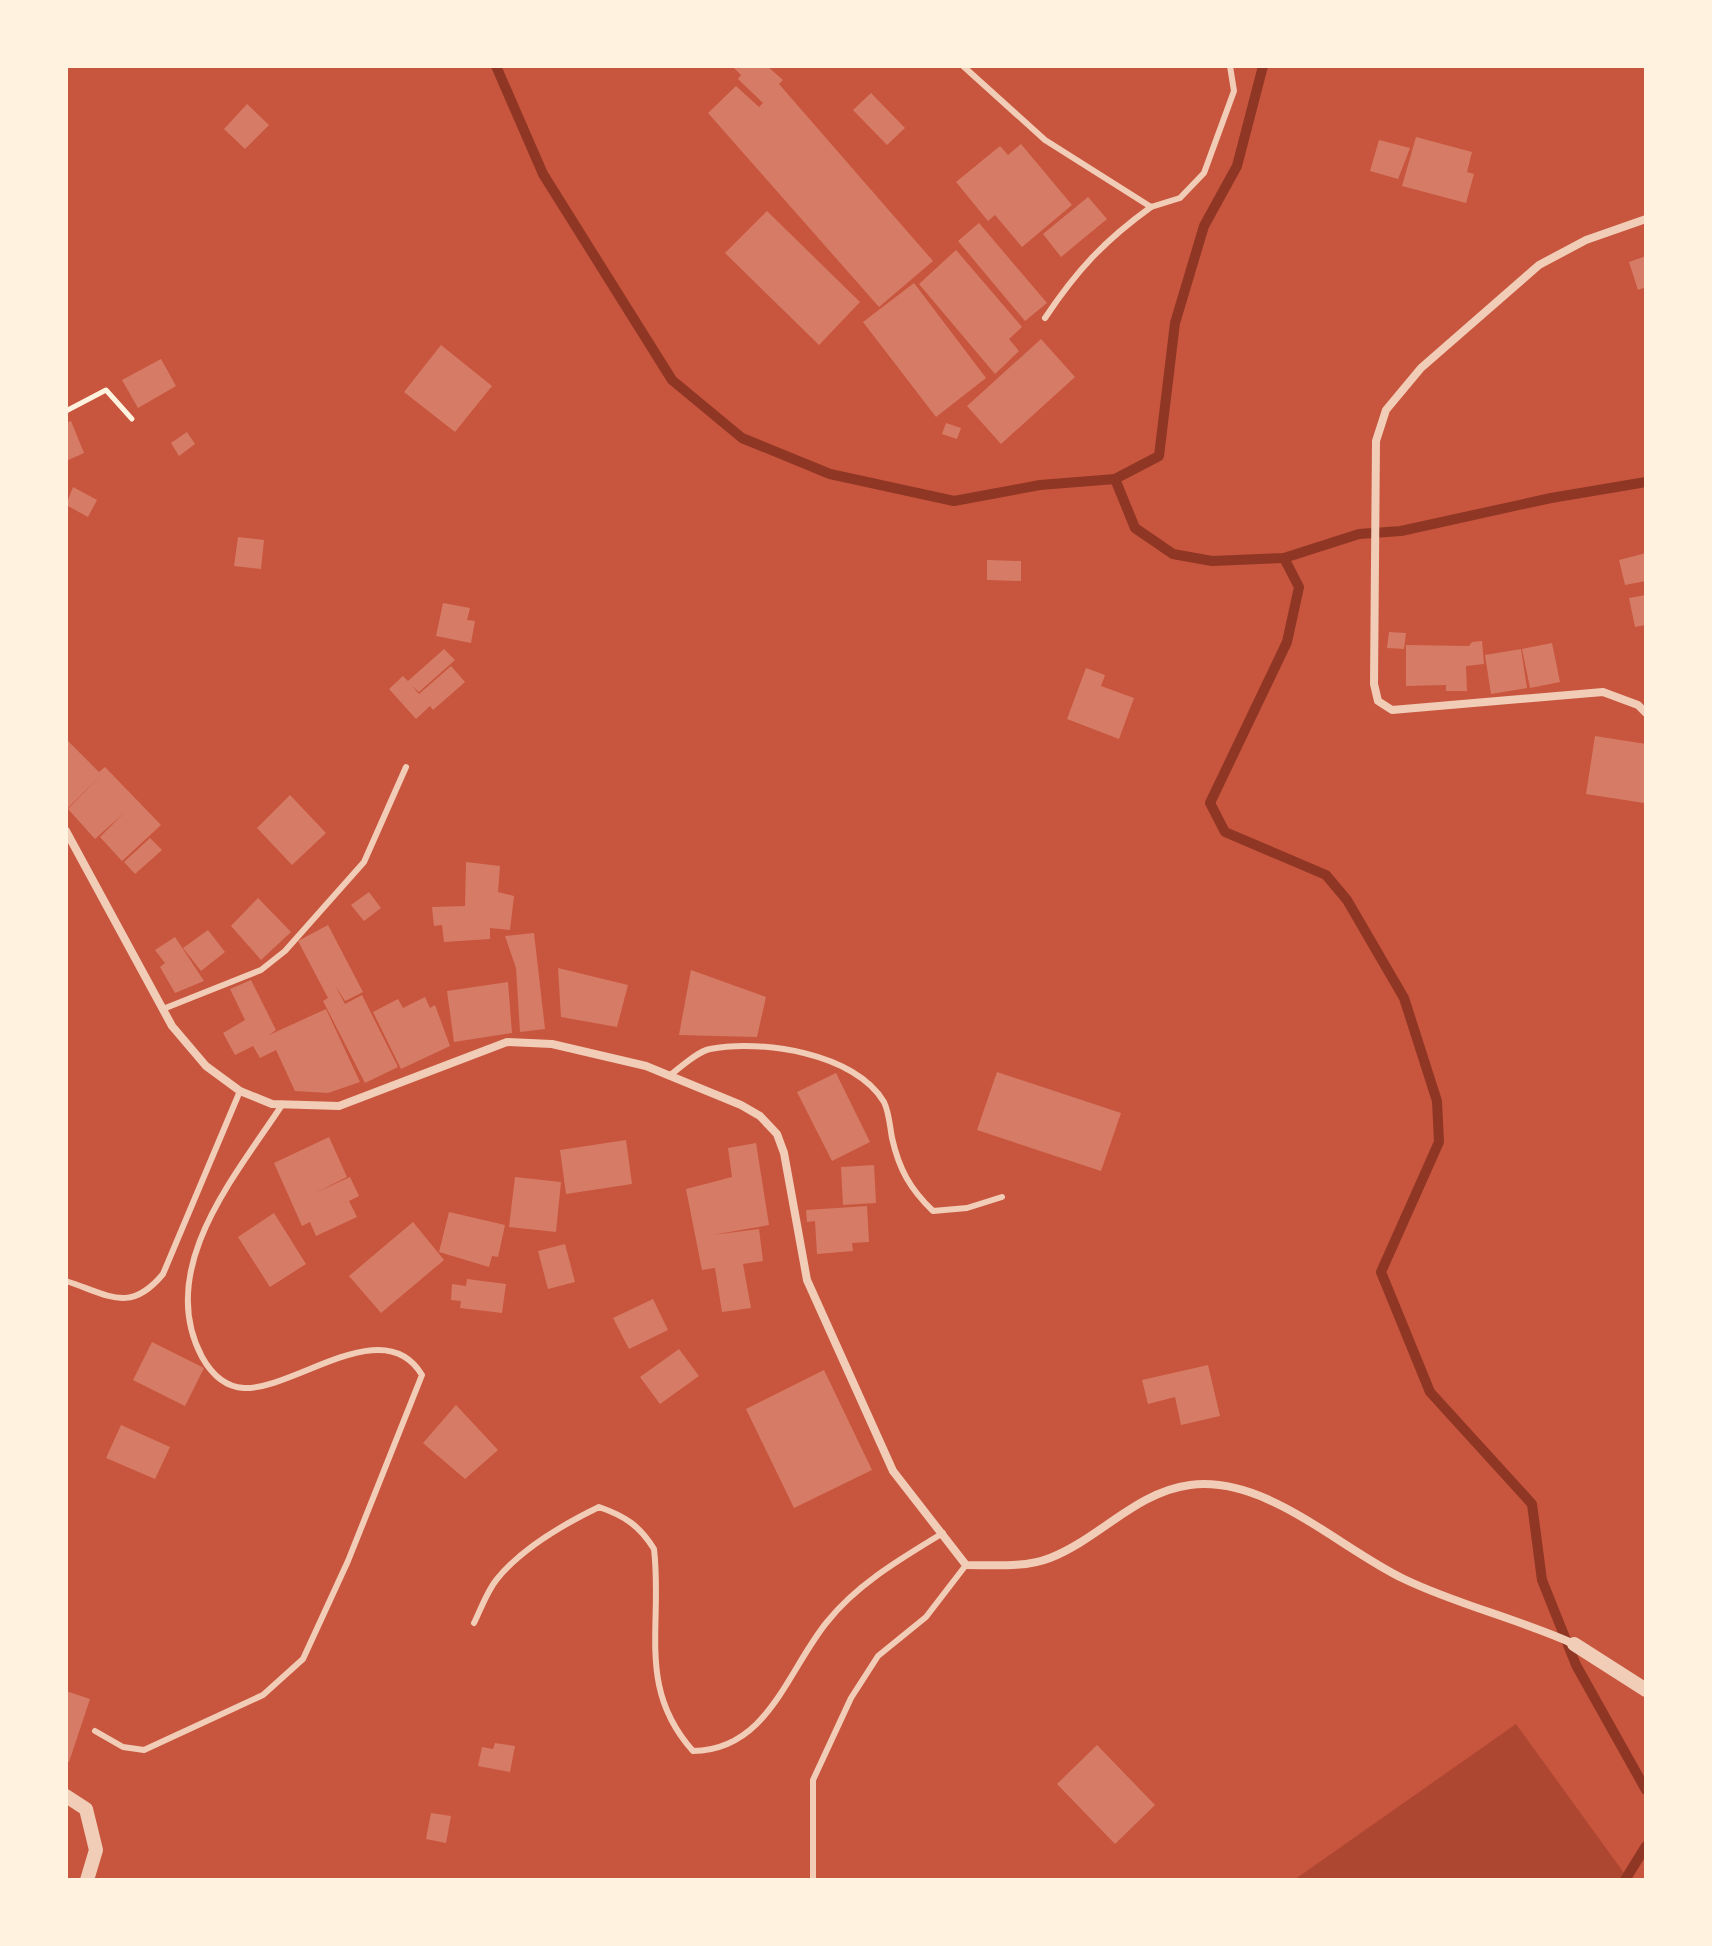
<svg xmlns="http://www.w3.org/2000/svg" width="1712" height="1946" viewBox="0 0 1712 1946" font-family="'Public Sans',sans-serif">
	<style>
		.green { fill: #ae4732 }
		.lines { fill: none; stroke-linecap: round; stroke-linejoin: round }
		.stream { stroke: #8f3625; stroke-width: 10 }
		.building { fill: #d67c66 }
		.path { stroke: #fff3e0; stroke-width: 5 }
		.service { stroke: #f1ccb7; stroke-width: 6 }
		.minor { stroke: #f1ccb7; stroke-width: 8 }
		.tertiary { stroke: #f1ccb7; stroke-width: 14 }
	</style>
	<rect width="100%" height="100%" fill="#c8553d"/>
	<path class="green" d="M 1516,1724 L 1629,1880 L 1294,1880 Z"/>
	<g class="lines">
		<g class="stream">
			<path d="M 496,66 L 543,174 L 672,380 L 742,438 L 830,474 L 954,501 L 1040,485 L 1115,479 L 1135,528 L 1173,554 L 1212,561 L 1284,558 L 1359,534 L 1401,531 L 1551,498 L 1646,482"/>
			<path d="M 1115,479 L 1159,456 L 1175,323 L 1204,226 L 1237,166 L 1263,66"/>
			<path d="M 1284,558 L 1299,587 L 1287,642 L 1210,803 L 1225,832 L 1326,875 L 1347,900 L 1404,998 L 1437,1101 L 1439,1142 L 1381,1272 L 1430,1392 L 1532,1504 L 1542,1580 L 1576,1665 L 1646,1790"/>
			<path d="M 1625,1880 L 1646,1846"/>
		</g>
	</g>
	<g class="building">
		<path d="M 732,66 L 767,66 L 783,80 L 779,84 L 933,261 L 879,307 L 708,113 L 736,86 L 759,107 L 763,103 L 738,79 L 741,75 Z"/>
		<path d="M 871,93 L 905,128 L 887,145 L 853,110 Z"/>
		<path d="M 247,104 L 269,125 L 245,149 L 224,129 Z"/>
		<path d="M 1416,137 L 1472,152 L 1467,172 L 1474,174 L 1466,203 L 1402,186 Z"/>
		<path d="M 1379,140 L 1410,148 L 1398,179 L 1370,171 Z"/>
		<path d="M 1021,144 L 1072,205 L 1022,247 L 995,215 L 988,221 L 956,182 L 1000,146 L 1008,155 Z"/>
		<path d="M 1088,197 L 1107,219 L 1061,257 L 1043,234 Z"/>
		<path d="M 767,211 L 860,302 L 819,345 L 725,253 Z"/>
		<path d="M 979,223 L 1047,303 L 1025,321 L 958,241 Z"/>
		<path d="M 956,250 L 1022,327 L 1009,339 L 1019,351 L 995,374 L 919,284 Z"/>
		<path d="M 1646,256 L 1646,287 L 1638,290 L 1629,262 Z"/>
		<path d="M 914,283 L 986,378 L 936,417 L 863,322 Z"/>
		<path d="M 1041,339 L 1075,377 L 1001,444 L 967,406 Z"/>
		<path d="M 441,345 L 492,386 L 455,432 L 404,392 Z"/>
		<path d="M 161,359 L 176,386 L 138,408 L 122,380 Z"/>
		<path d="M 71,421 L 84,453 L 66,461 L 66,423 Z"/>
		<path d="M 946,423 L 961,428 L 957,439 L 942,434 Z"/>
		<path d="M 187,432 L 195,444 L 179,456 L 171,443 Z"/>
		<path d="M 73,487 L 97,500 L 88,517 L 66,505 Z"/>
		<path d="M 238,537 L 264,540 L 261,569 L 234,566 Z"/>
		<path d="M 1646,553 L 1646,581 L 1625,585 L 1619,560 Z"/>
		<path d="M 987,560 L 1021,561 L 1021,581 L 987,580 Z"/>
		<path d="M 1646,595 L 1646,625 L 1635,627 L 1629,598 Z"/>
		<path d="M 443,603 L 470,608 L 467,620 L 475,621 L 471,643 L 436,636 Z"/>
		<path d="M 1389,632 L 1406,633 L 1404,649 L 1387,648 Z"/>
		<path d="M 1482,641 L 1484,664 L 1466,666 L 1467,691 L 1446,691 L 1446,685 L 1406,686 L 1406,645 L 1469,646 L 1472,642 Z"/>
		<path d="M 1552,643 L 1560,682 L 1530,688 L 1522,649 Z"/>
		<path d="M 444,649 L 455,660 L 419,692 L 412,686 L 419,694 L 451,666 L 465,682 L 433,710 L 430,706 L 416,719 L 389,689 L 403,676 L 408,681 Z"/>
		<path d="M 1521,649 L 1527,688 L 1491,694 L 1485,655 Z"/>
		<path d="M 1086,668 L 1105,675 L 1101,686 L 1134,698 L 1119,739 L 1067,719 Z"/>
		<path d="M 1595,736 L 1646,744 L 1644,803 L 1586,794 Z"/>
		<path d="M 66,739 L 99,772 L 105,767 L 161,825 L 122,861 L 100,837 L 124,813 L 95,839 L 68,809 L 102,774 L 66,810 Z"/>
		<path d="M 290,795 L 326,833 L 292,865 L 257,828 Z"/>
		<path d="M 150,838 L 162,850 L 135,874 L 124,862 Z"/>
		<path d="M 466,862 L 500,866 L 498,892 L 514,896 L 510,930 L 490,928 L 490,939 L 444,942 L 442,925 L 434,926 L 432,907 L 465,906 Z"/>
		<path d="M 369,892 L 381,908 L 364,921 L 351,905 Z"/>
		<path d="M 258,898 L 291,932 L 261,960 L 231,926 Z"/>
		<path d="M 328,925 L 363,992 L 345,1001 L 335,985 L 345,1004 L 362,995 L 398,1067 L 365,1083 L 323,1001 L 328,998 L 298,941 Z"/>
		<path d="M 208,930 L 225,952 L 201,971 L 183,948 Z"/>
		<path d="M 534,933 L 545,1029 L 520,1032 L 516,968 L 505,936 Z"/>
		<path d="M 175,937 L 204,981 L 175,993 L 160,967 L 165,963 L 155,950 Z"/>
		<path d="M 558,968 L 628,985 L 617,1027 L 561,1017 Z"/>
		<path d="M 691,970 L 766,997 L 757,1037 L 679,1035 Z"/>
		<path d="M 251,980 L 276,1030 L 269,1035 L 326,1009 L 360,1082 L 328,1093 L 295,1091 L 276,1050 L 260,1058 L 253,1046 L 235,1055 L 223,1033 L 245,1020 L 230,989 Z"/>
		<path d="M 508,982 L 512,1033 L 454,1042 L 447,991 Z"/>
		<path d="M 425,997 L 430,1008 L 435,1005 L 450,1046 L 401,1069 L 373,1012 L 398,999 L 403,1008 Z"/>
		<path d="M 997,1072 L 1121,1113 L 1101,1171 L 977,1130 Z"/>
		<path d="M 836,1073 L 870,1142 L 832,1161 L 797,1092 Z"/>
		<path d="M 329,1137 L 347,1177 L 315,1193 L 350,1177 L 359,1196 L 349,1201 L 357,1217 L 316,1236 L 310,1222 L 302,1226 L 274,1163 Z"/>
		<path d="M 626,1140 L 632,1184 L 566,1194 L 560,1150 Z"/>
		<path d="M 756,1143 L 769,1225 L 712,1235 L 759,1229 L 763,1261 L 743,1264 L 751,1308 L 722,1312 L 715,1268 L 702,1270 L 686,1189 L 732,1177 L 728,1148 Z"/>
		<path d="M 874,1165 L 876,1203 L 843,1205 L 841,1167 Z"/>
		<path d="M 515,1177 L 561,1182 L 556,1232 L 509,1227 Z"/>
		<path d="M 867,1206 L 869,1242 L 852,1243 L 853,1251 L 817,1254 L 815,1221 L 807,1222 L 806,1210 Z"/>
		<path d="M 449,1212 L 505,1225 L 498,1257 L 492,1256 L 489,1267 L 439,1252 Z"/>
		<path d="M 274,1213 L 306,1264 L 270,1287 L 238,1237 Z"/>
		<path d="M 413,1222 L 444,1260 L 381,1313 L 349,1276 Z"/>
		<path d="M 565,1244 L 575,1282 L 548,1289 L 538,1251 Z"/>
		<path d="M 467,1279 L 506,1284 L 502,1313 L 460,1308 L 461,1301 L 451,1300 L 452,1284 L 466,1286 Z"/>
		<path d="M 653,1299 L 668,1330 L 629,1349 L 613,1318 Z"/>
		<path d="M 152,1342 L 204,1368 L 185,1406 L 133,1380 Z"/>
		<path d="M 679,1349 L 699,1376 L 660,1404 L 640,1377 Z"/>
		<path d="M 1208,1365 L 1220,1416 L 1181,1425 L 1175,1397 L 1148,1404 L 1142,1380 Z"/>
		<path d="M 824,1370 L 872,1470 L 794,1508 L 746,1409 Z"/>
		<path d="M 456,1405 L 498,1450 L 465,1479 L 423,1443 Z"/>
		<path d="M 121,1425 L 170,1447 L 155,1479 L 106,1458 Z"/>
		<path d="M 66,1691 L 90,1699 L 69,1762 L 66,1761 Z"/>
		<path d="M 495,1743 L 515,1746 L 510,1772 L 478,1766 L 482,1747 L 493,1749 Z"/>
		<path d="M 1097,1745 L 1155,1805 L 1115,1844 L 1057,1784 Z"/>
		<path d="M 431,1813 L 451,1816 L 446,1843 L 426,1839 Z"/>
	</g>
	<g class="lines">
		<path class="path" d="M 66,411 L 106,390 L 132,419"/>
		<g class="service">
			<path d="M 963,66 L 1045,140 L 1151,207 L 1180,198 L 1204,173 L 1234,91 L 1230,66"/>
			<path d="M 1045,318 C 1077,270 1104,241 1151,207"/>
			<path d="M 163,1009 L 261,970 L 285,951 L 364,862 L 406,767"/>
			<path d="M 669,1076 C 680,1068 696,1052 710,1049 C 761,1039 855,1053 884,1102 C 889,1112 890,1127 892,1138 C 899,1169 910,1189 933,1211 L 967,1208 L 1002,1197"/>
			<path d="M 66,1281 C 109,1295 130,1314 163,1274 L 240,1091"/>
			<path d="M 474,1623 C 481,1609 487,1591 497,1579 C 522,1548 564,1524 599,1507 C 625,1516 640,1526 654,1549 C 663,1626 636,1687 693,1751 C 768,1750 787,1671 827,1622 C 857,1584 902,1558 943,1533"/>
			<path d="M 95,1731 L 123,1747 L 144,1750 L 263,1695 L 303,1659 L 348,1561 L 422,1375 C 384,1311 295,1390 244,1388 C 224,1387 211,1373 202,1357 C 155,1269 235,1176 282,1105"/>
			<path d="M 813,1880 L 813,1780 L 851,1698 L 878,1656 L 926,1617 L 966,1565"/>
		</g>
		<g class="minor">
			<path d="M 1646,219 L 1586,240 L 1539,265 L 1421,368 L 1386,410 L 1376,441 L 1374,684 L 1378,701 L 1392,710 L 1603,692 L 1638,705 L 1646,713"/>
			<path d="M 66,831 L 172,1026 L 206,1066 L 240,1091 L 272,1104 L 339,1106 L 507,1042 L 552,1044 L 646,1066 L 741,1105 L 760,1116 L 777,1134 L 784,1153 L 807,1280 L 893,1471 L 966,1565 C 992,1565 1025,1568 1050,1558 C 1099,1539 1136,1492 1190,1485 C 1266,1475 1339,1548 1404,1579 C 1458,1605 1519,1619 1574,1644"/>
		</g>
		<g class="tertiary">
			<path d="M 1574,1644 L 1646,1690"/>
			<path d="M 66,1796 L 86,1809 L 96,1850 L 87,1880"/>
		</g>
	</g>
	<rect width="1712" height="1946" fill="none" stroke="#fff3e0" stroke-width="136"/>
</svg>
